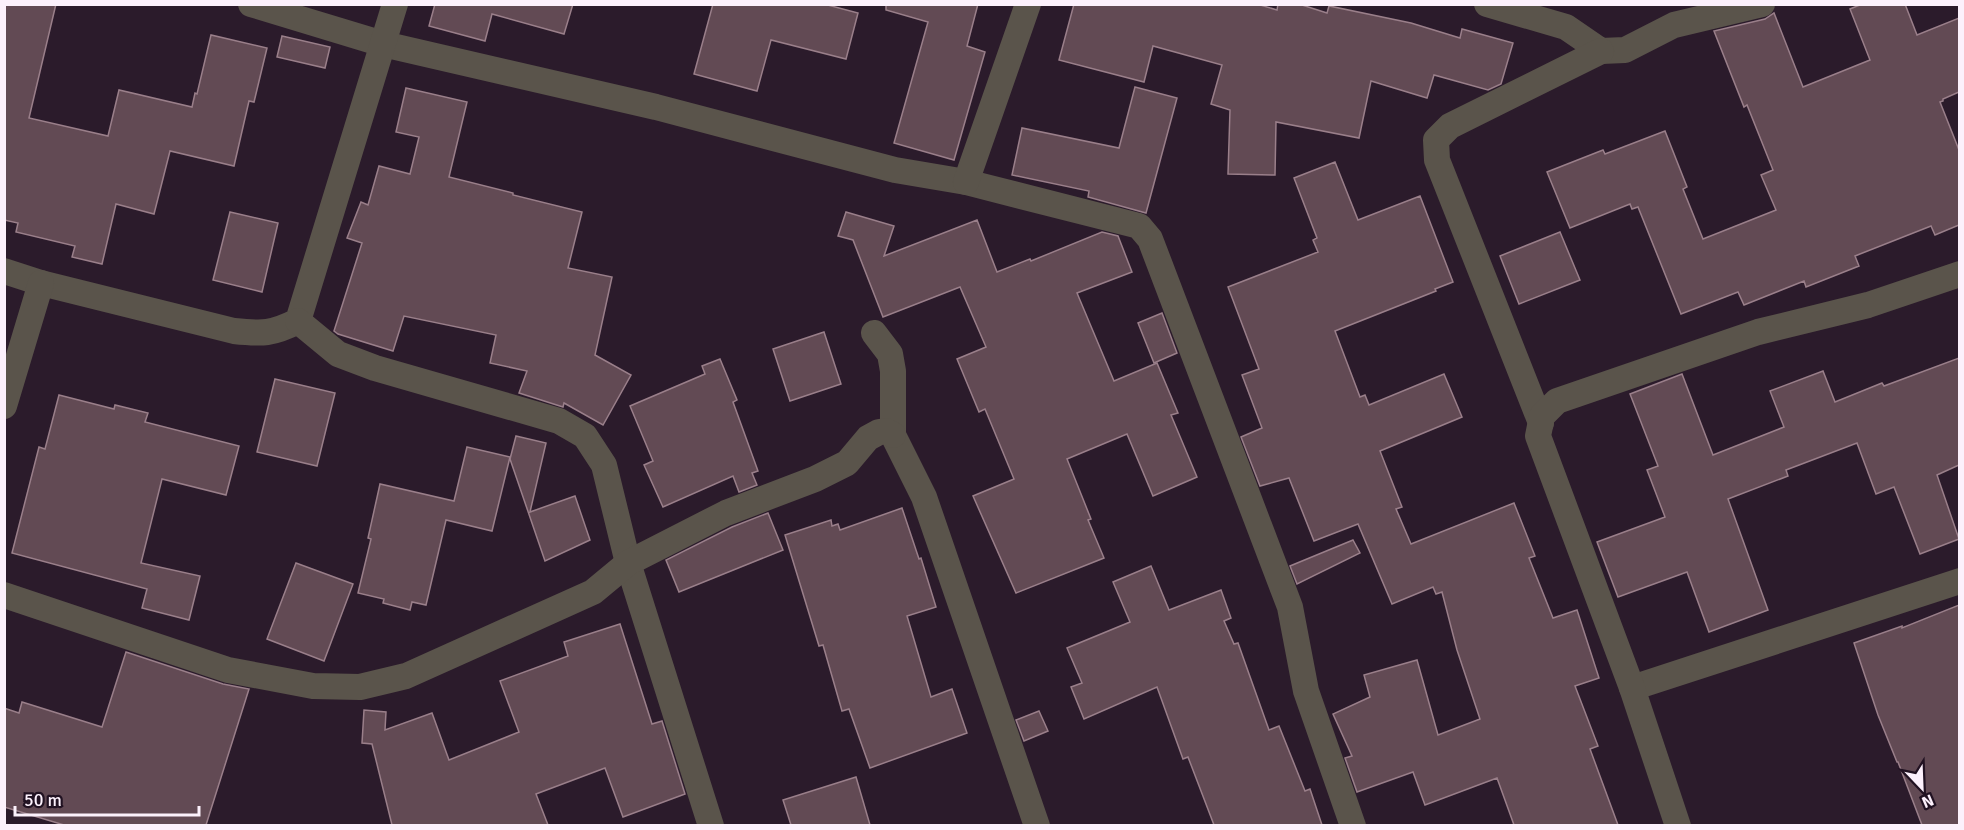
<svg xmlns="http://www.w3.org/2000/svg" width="1964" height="830" viewBox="0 0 1964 830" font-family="Signika,sans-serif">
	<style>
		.building { fill: #624a54; stroke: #9a7f8a; stroke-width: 1.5 }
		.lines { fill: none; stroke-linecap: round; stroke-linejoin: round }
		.minor { stroke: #5a544b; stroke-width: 26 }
	</style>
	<rect width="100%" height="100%" fill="#2b1b2b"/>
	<g class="building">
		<path d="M 4,4 L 56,4 L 29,118 L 108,136 L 119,90 L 192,107 L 195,93 L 197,94 L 211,35 L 267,48 L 254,102 L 249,101 L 234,166 L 170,151 L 154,214 L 116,204 L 102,264 L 72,257 L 75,246 L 16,232 L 18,223 L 4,220 Z"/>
		<path d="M 435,4 L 573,4 L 564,34 L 492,14 L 485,41 L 429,26 Z"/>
		<path d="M 713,4 L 824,4 L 858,13 L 846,59 L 771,40 L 757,91 L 694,74 Z"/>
		<path d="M 886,4 L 978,4 L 967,46 L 985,52 L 954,160 L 894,143 L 928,22 L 886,10 Z"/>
		<path d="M 1074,4 L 1257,4 L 1277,10 L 1278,4 L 1299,4 L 1327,13 L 1329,6 L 1411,23 L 1460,38 L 1462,29 L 1513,43 L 1501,84 L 1488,90 L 1434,75 L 1427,98 L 1371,81 L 1359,138 L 1276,122 L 1275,175 L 1228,174 L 1230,110 L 1211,104 L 1222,65 L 1153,46 L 1144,82 L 1059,60 Z"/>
		<path d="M 1862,4 L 1905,4 L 1917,35 L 1959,18 L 1959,92 L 1943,99 L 1943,101 L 1940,102 L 1959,150 L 1959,225 L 1935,235 L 1931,226 L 1855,256 L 1859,266 L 1806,287 L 1804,281 L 1744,305 L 1738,292 L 1681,314 L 1638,207 L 1632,209 L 1630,204 L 1570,228 L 1547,172 L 1603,150 L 1605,154 L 1665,131 L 1687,187 L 1683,189 L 1703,239 L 1776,210 L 1761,175 L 1773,170 L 1747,105 L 1744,107 L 1714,31 L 1765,19 L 1774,13 L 1803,87 L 1870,60 L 1850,9 Z"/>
		<path d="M 282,36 L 330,47 L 325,68 L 277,57 Z"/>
		<path d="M 1135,87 L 1177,98 L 1146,213 L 1088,197 L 1089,191 L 1012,175 L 1022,128 L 1119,148 Z"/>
		<path d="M 406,88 L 467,102 L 449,177 L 513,193 L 513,195 L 582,212 L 568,268 L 612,277 L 595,355 L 631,375 L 603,425 L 564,403 L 563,407 L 519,393 L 527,371 L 490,363 L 496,335 L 404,316 L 393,351 L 338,334 L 334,331 L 362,243 L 347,238 L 361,202 L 368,205 L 379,166 L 410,174 L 419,137 L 396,132 Z"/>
		<path d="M 1335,162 L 1358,220 L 1420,196 L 1453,282 L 1435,289 L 1436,291 L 1335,331 L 1360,397 L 1365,395 L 1369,405 L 1444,374 L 1462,417 L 1380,451 L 1402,507 L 1396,509 L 1411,544 L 1514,503 L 1535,556 L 1529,558 L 1553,618 L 1577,610 L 1599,678 L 1575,686 L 1598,746 L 1590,749 L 1618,825 L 1514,825 L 1497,778 L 1425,805 L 1413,772 L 1357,792 L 1345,758 L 1352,756 L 1333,714 L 1370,697 L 1364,675 L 1417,660 L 1438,735 L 1480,719 L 1457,650 L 1442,592 L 1436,594 L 1433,587 L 1392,604 L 1358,524 L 1314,541 L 1289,478 L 1260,486 L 1241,437 L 1262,428 L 1242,375 L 1259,369 L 1228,287 L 1318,252 L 1313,240 L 1317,238 L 1294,178 Z"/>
		<path d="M 230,212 L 278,223 L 262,292 L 213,280 Z"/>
		<path d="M 846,212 L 894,226 L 884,256 L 977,220 L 997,272 L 1030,259 L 1031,261 L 1102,232 L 1118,236 L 1132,272 L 1077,293 L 1114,381 L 1157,363 L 1178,413 L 1171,415 L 1197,477 L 1153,496 L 1127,434 L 1067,459 L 1091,519 L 1088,520 L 1104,558 L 1016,593 L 973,496 L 1014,479 L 985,409 L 979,412 L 957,359 L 986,347 L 960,287 L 883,317 L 853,240 L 838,236 Z"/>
		<path d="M 1560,232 L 1580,280 L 1519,304 L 1500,256 Z"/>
		<path d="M 1162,313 L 1177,353 L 1154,363 L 1138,323 Z"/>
		<path d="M 824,332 L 841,384 L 790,401 L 773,349 Z"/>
		<path d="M 1959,358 L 1959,465 L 1937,475 L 1959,539 L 1920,554 L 1894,487 L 1876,494 L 1857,443 L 1786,470 L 1788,476 L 1728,499 L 1768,610 L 1709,632 L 1687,572 L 1618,597 L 1597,542 L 1665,517 L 1647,470 L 1658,466 L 1630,394 L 1682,374 L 1713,455 L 1784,427 L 1770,391 L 1823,371 L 1835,402 L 1882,383 L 1884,386 Z"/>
		<path d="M 720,359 L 737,400 L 733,402 L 758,471 L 752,473 L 757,485 L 739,492 L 733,476 L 663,507 L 644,465 L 653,461 L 630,406 L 705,374 L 702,366 Z"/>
		<path d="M 275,379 L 335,393 L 317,466 L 257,452 Z"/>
		<path d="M 59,395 L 114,409 L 115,405 L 148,413 L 145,422 L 239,446 L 226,495 L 162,479 L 141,563 L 200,576 L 189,620 L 142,608 L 147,589 L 12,553 L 39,447 L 45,449 Z"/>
		<path d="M 516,436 L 546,443 L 530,512 L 575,496 L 590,540 L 545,561 L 510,459 Z"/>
		<path d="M 467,447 L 510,457 L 492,531 L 446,520 L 426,605 L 412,602 L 410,610 L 383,603 L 384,599 L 358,593 L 371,539 L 368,538 L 380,484 L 454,501 Z"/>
		<path d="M 902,508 L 919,559 L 921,558 L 936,607 L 907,616 L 931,697 L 952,689 L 967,733 L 870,768 L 849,709 L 842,711 L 823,645 L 819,646 L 785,535 L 831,520 L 832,526 L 838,524 L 840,530 Z"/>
		<path d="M 768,513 L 783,550 L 679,592 L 666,560 L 732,527 Z"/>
		<path d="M 1353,540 L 1360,553 L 1297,584 L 1290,566 Z"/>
		<path d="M 296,563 L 353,584 L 324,661 L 267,639 Z"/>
		<path d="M 1151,566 L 1169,610 L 1221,590 L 1231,618 L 1224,621 L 1234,644 L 1238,643 L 1269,730 L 1279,726 L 1305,791 L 1310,789 L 1322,825 L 1214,825 L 1188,757 L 1183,759 L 1157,687 L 1084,719 L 1071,687 L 1082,683 L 1067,648 L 1130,622 L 1113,582 Z"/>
		<path d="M 1959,605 L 1959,825 L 1922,825 L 1898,762 L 1897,762 L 1878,715 L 1854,643 L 1902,626 L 1902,628 Z"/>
		<path d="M 620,624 L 652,724 L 662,721 L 685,794 L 623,817 L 605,768 L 536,794 L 548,825 L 392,825 L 372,744 L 362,743 L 364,710 L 386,712 L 385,730 L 432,713 L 449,760 L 519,732 L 500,681 L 568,656 L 564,642 Z"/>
		<path d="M 126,652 L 223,684 L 249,689 L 206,825 L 64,825 L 4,807 L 4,708 L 19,713 L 22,702 L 102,727 Z"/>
		<path d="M 1039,711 L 1048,731 L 1024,741 L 1016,720 Z"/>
		<path d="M 856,777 L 870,825 L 791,825 L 783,800 Z"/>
	</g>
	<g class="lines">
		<g class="minor">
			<path d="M 251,4 L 383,44 L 656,107 L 895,170 L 966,182 L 1139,226 L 1150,239 L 1290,607 L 1306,691 L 1353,826"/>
			<path d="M 1487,4 L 1566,27 L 1601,51 L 1625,50 L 1674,25 L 1762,4"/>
			<path d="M 966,182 L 1028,4"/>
			<path d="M 4,271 L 41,283 L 234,331 C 263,334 272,334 298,321 L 395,4"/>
			<path d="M 298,321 L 338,354 L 375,368 L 559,421 L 585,436 L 604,465 L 628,563 L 711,826"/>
			<path d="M 874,333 L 890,354 L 893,371 L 893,435 L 924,497 L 1037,826"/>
			<path d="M 4,406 L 41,283"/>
			<path d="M 1541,423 L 1437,160 L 1436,140 L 1450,126 L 1601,51"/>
			<path d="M 4,595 L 228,670 L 313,686 L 360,687 L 406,676 L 593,592 L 628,563 L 726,513 L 815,479 L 847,463 L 868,438 L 879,432 L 886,431 L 893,435"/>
			<path d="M 1632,688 L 1960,581"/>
			<path d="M 1678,826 L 1632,688 L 1538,436 L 1542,416 L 1557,401 L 1758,332 L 1868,305 L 1960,274"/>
		</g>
	</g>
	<rect width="1964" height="830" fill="none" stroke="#fcf1fc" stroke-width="12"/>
	<g transform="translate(1922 788) rotate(157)" stroke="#211222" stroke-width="4.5" paint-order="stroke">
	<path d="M0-4.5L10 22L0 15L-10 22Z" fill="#fcf1fc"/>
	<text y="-9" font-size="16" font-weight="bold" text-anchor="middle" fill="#fcf1fc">N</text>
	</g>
	<path d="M15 806v9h184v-9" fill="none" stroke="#fcf1fc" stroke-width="3"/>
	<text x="24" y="806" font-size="18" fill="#fcf1fc" stroke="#211222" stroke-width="4.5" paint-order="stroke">50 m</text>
</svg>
